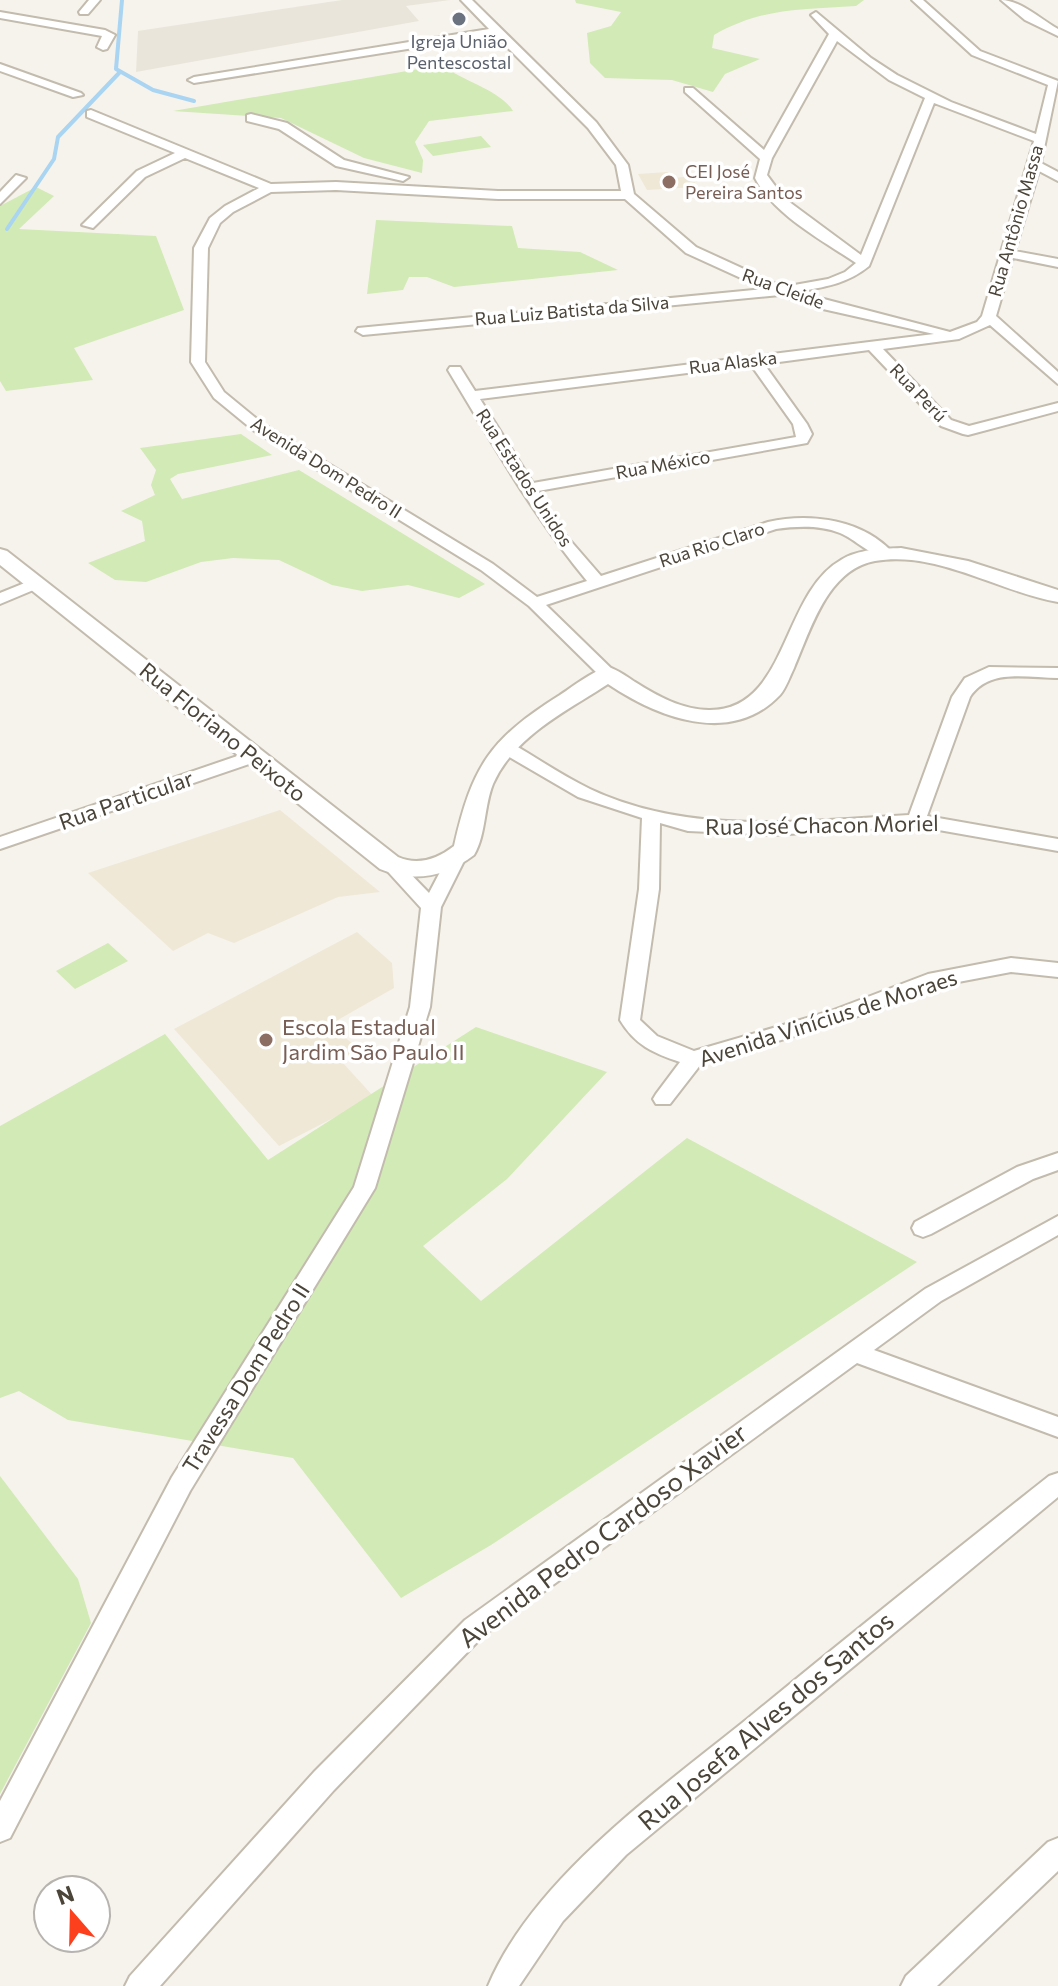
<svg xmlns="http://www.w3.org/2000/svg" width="1058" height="1986" viewBox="0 0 1058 1986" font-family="Commissioner,sans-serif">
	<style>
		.residential { fill: #eae5da }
		.education { fill: #efe8d6 }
		.green { fill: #d2eab5 }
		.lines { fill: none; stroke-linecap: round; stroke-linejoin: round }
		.stream { stroke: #a9d4f2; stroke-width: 4 }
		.minor-casing { stroke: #c2bbae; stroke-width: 4 }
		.tertiary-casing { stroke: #c2bbae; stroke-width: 4 }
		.minor { fill: #fff; fill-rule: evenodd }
		.tertiary { fill: #fff; fill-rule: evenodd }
		.worship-dot { fill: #6b7280; stroke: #fff; stroke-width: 3 }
		.education-dot { fill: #8d6e63; stroke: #fff; stroke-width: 3 }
		.labels { text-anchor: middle; stroke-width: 7; stroke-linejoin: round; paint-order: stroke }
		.far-worship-label { font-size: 18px; fill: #5b616d; stroke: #fff }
		.far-education-label { font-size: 18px; fill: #785e54; stroke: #fff; text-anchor: start }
		.far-street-label { font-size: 18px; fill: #4b4439; stroke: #fff }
		.street-label { font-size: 22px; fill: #4b4439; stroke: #fff }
		.education-label { font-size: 22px; fill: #785e54; stroke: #fff; text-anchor: start }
		.near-street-label { font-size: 26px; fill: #4b4439; stroke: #fff }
	</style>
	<rect width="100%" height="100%" fill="#f6f3ec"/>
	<path class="residential" d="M 342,0 L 450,0 L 406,6 L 419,21 L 136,72 L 138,31 Z"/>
	<g class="education">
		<path d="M 668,172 L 674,178 L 693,176 L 696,187 L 647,190 L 638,174 Z"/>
		<path d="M 280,810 L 380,892 L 338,897 L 234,943 L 208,933 L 173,951 L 88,873 Z"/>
		<path d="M 357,932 L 392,963 L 394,988 L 329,1025 L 362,1051 L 343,1063 L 374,1097 L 279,1146 L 174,1029 Z"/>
	</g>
	<g class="green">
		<path d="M 575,0 L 864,0 L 856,6 C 802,10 763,7 714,35 L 712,48 L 760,59 L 725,74 L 713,92 L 672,80 L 605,78 L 590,63 L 587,33 L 611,26 L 621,12 L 576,3 Z"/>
		<path d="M 442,65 C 464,82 500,90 513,111 L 429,121 L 415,142 L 423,160 L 422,173 L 364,158 L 281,118 L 173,111 Z"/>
		<path d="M 481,136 L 491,147 L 433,156 L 423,145 Z"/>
		<path d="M 36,187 L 54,196 L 19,229 L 156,236 L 184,310 L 74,348 L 93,380 L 6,391 L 0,381 L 0,206 Z"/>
		<path d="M 376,220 L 512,226 L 518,248 L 580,252 L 618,270 L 454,287 L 427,277 L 409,277 L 403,290 L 367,294 Z"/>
		<path d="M 241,434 L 272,455 L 178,474 L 170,479 L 182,499 L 299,470 L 485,584 L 459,598 L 408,585 L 362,591 L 332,585 L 279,560 L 233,558 L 201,562 L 146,582 L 115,580 L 88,563 L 145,541 L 142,521 L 121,511 L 155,495 L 151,485 L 156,470 L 140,448 Z"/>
		<path d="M 108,943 L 128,961 L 75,989 L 56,971 Z"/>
		<path d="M 476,1027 L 607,1072 L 507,1179 L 423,1246 L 481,1301 L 687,1138 L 917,1262 L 491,1545 L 401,1598 L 293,1458 L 68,1420 L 19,1391 L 0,1398 L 0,1126 L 165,1034 L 268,1160 Z"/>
		<path d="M 0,1476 L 78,1579 L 91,1623 L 0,1794 Z"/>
	</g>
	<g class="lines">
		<g class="stream">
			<path d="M 122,0 L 116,69 L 153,90 L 194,101"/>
			<path d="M 7,229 L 54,159 L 58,137 L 120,72"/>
		</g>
		<g class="minor-casing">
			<g id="minor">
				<path d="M 89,0 L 100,0 L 88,14 L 80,14 L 79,12 Z"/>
				<path d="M 461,0 L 472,0 L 596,122 L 628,165 L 634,194 L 696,247 L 783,287 L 828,279 L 845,272 L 856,263 C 822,240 774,215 755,178 L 760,159 L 685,92 L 685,88 L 693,88 L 764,150 L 829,34 L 811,15 L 816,12 L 871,58 L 897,75 L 951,102 L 1036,134 L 1048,85 L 972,55 L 912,0 L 923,0 L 980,51 L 1058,81 L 1041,163 L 1058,172 L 1058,181 L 1039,171 L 1015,251 L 1058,259 L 1058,267 L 1013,258 L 996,316 L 1058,372 L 1058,384 L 990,325 L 959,339 L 883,349 L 951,420 L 969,426 L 1058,403 L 1058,411 L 968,435 L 963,434 L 941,426 L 869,350 L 764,364 L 807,424 L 812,434 L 807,443 L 538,491 L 562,531 L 601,576 L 768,522 C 811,512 864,520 894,554 L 892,557 C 875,561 856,539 840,533 C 820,525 798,526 776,529 L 546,605 L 617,674 L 614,678 L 602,678 L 529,606 L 481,570 L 253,430 L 214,398 L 191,362 L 194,248 L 210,218 L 225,206 L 259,188 L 185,158 L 145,177 L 93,228 L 82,225 L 137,171 L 175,153 L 87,117 L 87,111 L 91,110 L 271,184 L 336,182 L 498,191 L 621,191 L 616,165 L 588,128 L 495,35 L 194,83 L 188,80 L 194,77 L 489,29 ZM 837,41 L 889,80 L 925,98 L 861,255 L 784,198 L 767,175 L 772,158 ZM 934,103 L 1034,141 L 982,316 L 977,322 L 950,332 L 797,292 C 824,287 847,284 869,266 ZM 336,190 L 498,199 L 625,199 L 686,253 L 765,289 L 358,328 L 356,331 L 363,335 L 780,295 L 814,307 L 934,334 L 475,391 L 460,367 L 450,367 L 448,370 C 491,441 533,516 587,581 L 537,597 L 493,564 L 263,424 L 224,392 L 205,362 L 208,248 L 220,223 L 233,212 L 271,192 ZM 751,365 L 793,424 L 796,437 L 533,483 L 480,399 Z"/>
				<path d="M 1001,0 C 1020,0 1040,19 1058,29 L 1058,36 L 1025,20 Z"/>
				<path d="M 0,12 L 105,30 L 115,35 L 107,49 L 103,50 L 97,47 L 102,36 L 0,18 Z"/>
				<path d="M 0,64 L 81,93 L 83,95 L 73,97 L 0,71 Z"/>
				<path d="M 251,114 L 287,123 L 344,160 L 409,177 L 403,181 L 336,166 L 279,129 L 247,121 L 247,115 Z"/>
				<path d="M 16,175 L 26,178 L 0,204 L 0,192 Z"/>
				<path d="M 37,578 L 45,583 L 43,586 L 0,604 L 0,593 Z"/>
				<path d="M 989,667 L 1058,668 L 1058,678 C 1027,678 989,668 970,697 L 927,816 L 1058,839 L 1058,851 L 916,826 L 772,835 L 688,831 L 660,823 L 659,889 L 640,1020 L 657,1036 L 694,1051 L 831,1011 L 928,974 L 1011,958 L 1058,963 L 1058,977 L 1011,972 L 932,987 L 845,1021 L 701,1064 L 670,1104 L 656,1104 L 653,1099 L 656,1094 L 680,1062 C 653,1053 635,1045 620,1020 L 639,889 L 642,818 L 578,797 L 499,751 L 496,747 L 499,743 L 511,743 C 537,758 563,776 590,789 C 690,836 803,821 909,815 L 952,697 L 965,678 Z"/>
				<path d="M 252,751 L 261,757 L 258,761 L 0,849 L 0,837 Z"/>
				<path d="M 458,849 L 467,855 L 441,907 L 430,1007 L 375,1188 L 190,1491 L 10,1838 L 0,1842 L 0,1801 L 172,1477 L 354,1187 L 410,1007 L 421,908 L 380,863 L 389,857 L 396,859 L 429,893 L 451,851 Z"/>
				<path d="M 1058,1153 L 1058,1170 L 1033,1179 L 931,1234 L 923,1237 L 915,1234 L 912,1228 L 915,1222 L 1017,1167 Z"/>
				<path d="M 1058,1216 L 1058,1235 L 941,1301 L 874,1350 L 1058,1417 L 1058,1437 L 857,1363 L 483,1636 L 334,1790 L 160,1986 L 125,1986 L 130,1976 L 314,1772 L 465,1620 L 925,1289 Z"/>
				<path d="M 1058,1473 L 1058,1497 L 626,1855 L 563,1921 L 519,1986 L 488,1986 C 533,1879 659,1790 747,1719 C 847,1637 948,1556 1049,1476 Z"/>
				<path d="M 1058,1838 L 1058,1871 L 937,1986 L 901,1986 L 906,1976 L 1048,1842 Z"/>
			</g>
		</g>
		<g class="tertiary-casing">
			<path id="tertiary" d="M 901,548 L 968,561 L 1058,590 L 1058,602 C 999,592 937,550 875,561 C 827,570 811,629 794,668 C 790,676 786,688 780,695 C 731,747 657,717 608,684 C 567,711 514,736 493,784 C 484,806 486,835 474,855 C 445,877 414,883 380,869 L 0,565 L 0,549 L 7,551 L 398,857 C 418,866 437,859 454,846 C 472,766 490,739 560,695 C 575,685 591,672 608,667 C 618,670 626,676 635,682 C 657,696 683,710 709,710 C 788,711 781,594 841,560 C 858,549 881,549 901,548 Z"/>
		</g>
		<use href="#minor" class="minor"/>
		<use href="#tertiary" class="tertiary"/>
	</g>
	<circle class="worship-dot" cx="459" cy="19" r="8"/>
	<g class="education-dot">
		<circle cx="669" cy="182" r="8"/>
		<circle cx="266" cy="1040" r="8"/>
	</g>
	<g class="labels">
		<g class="far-worship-label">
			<text x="459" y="48">Igreja União<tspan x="459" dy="21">Pentescostal</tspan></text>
		</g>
		<g class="far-education-label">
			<text x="685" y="178">CEI José<tspan x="685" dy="21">Pereira Santos</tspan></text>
		</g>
		<g class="far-street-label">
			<text transform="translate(1016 221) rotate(-74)" y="6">Rua Antônio Massa</text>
			<text transform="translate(783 289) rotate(20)" y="6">Rua Cleide</text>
			<text transform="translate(572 311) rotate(-5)" y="6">Rua Luiz Batista da Silva</text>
			<text transform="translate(733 363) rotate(-7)" y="6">Rua Alaska</text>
			<text transform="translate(918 393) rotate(46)" y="6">Rua Perú</text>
			<text transform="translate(663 465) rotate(-10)" y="6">Rua México</text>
			<text transform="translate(326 468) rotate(32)" y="6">Avenida Dom Pedro II</text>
			<text transform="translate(524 478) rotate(57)" y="6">Rua Estados Unidos</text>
			<text transform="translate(712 545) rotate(-18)" y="6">Rua Rio Claro</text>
		</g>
		<g class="street-label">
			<text transform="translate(223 732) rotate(39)" y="8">Rua Floriano Peixoto</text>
			<text transform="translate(126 800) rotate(-19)" y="8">Rua Particular</text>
			<text transform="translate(822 825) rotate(-1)" y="8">Rua José Chacon Moriel</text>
			<text transform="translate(828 1018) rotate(-18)" y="8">Avenida Vinícius de Moraes</text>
			<text transform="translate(246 1378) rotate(-58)" y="8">Travessa Dom Pedro II</text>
		</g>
		<g class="education-label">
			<text x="282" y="1035">Escola Estadual<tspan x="282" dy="25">Jardim São Paulo II</tspan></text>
		</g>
		<g class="near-street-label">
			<text transform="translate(603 1536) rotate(-37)" y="9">Avenida Pedro Cardoso Xavier</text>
			<text transform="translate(766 1721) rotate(-40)" y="9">Rua Josefa Alves dos Santos</text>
		</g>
	</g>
	<g transform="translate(72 1914) rotate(340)"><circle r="38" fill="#ffffff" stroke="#b7b4b0" stroke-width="2"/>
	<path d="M0-6L14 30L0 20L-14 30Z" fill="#fc3f1d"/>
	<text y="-12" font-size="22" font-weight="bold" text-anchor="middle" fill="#4b4439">N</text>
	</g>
</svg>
